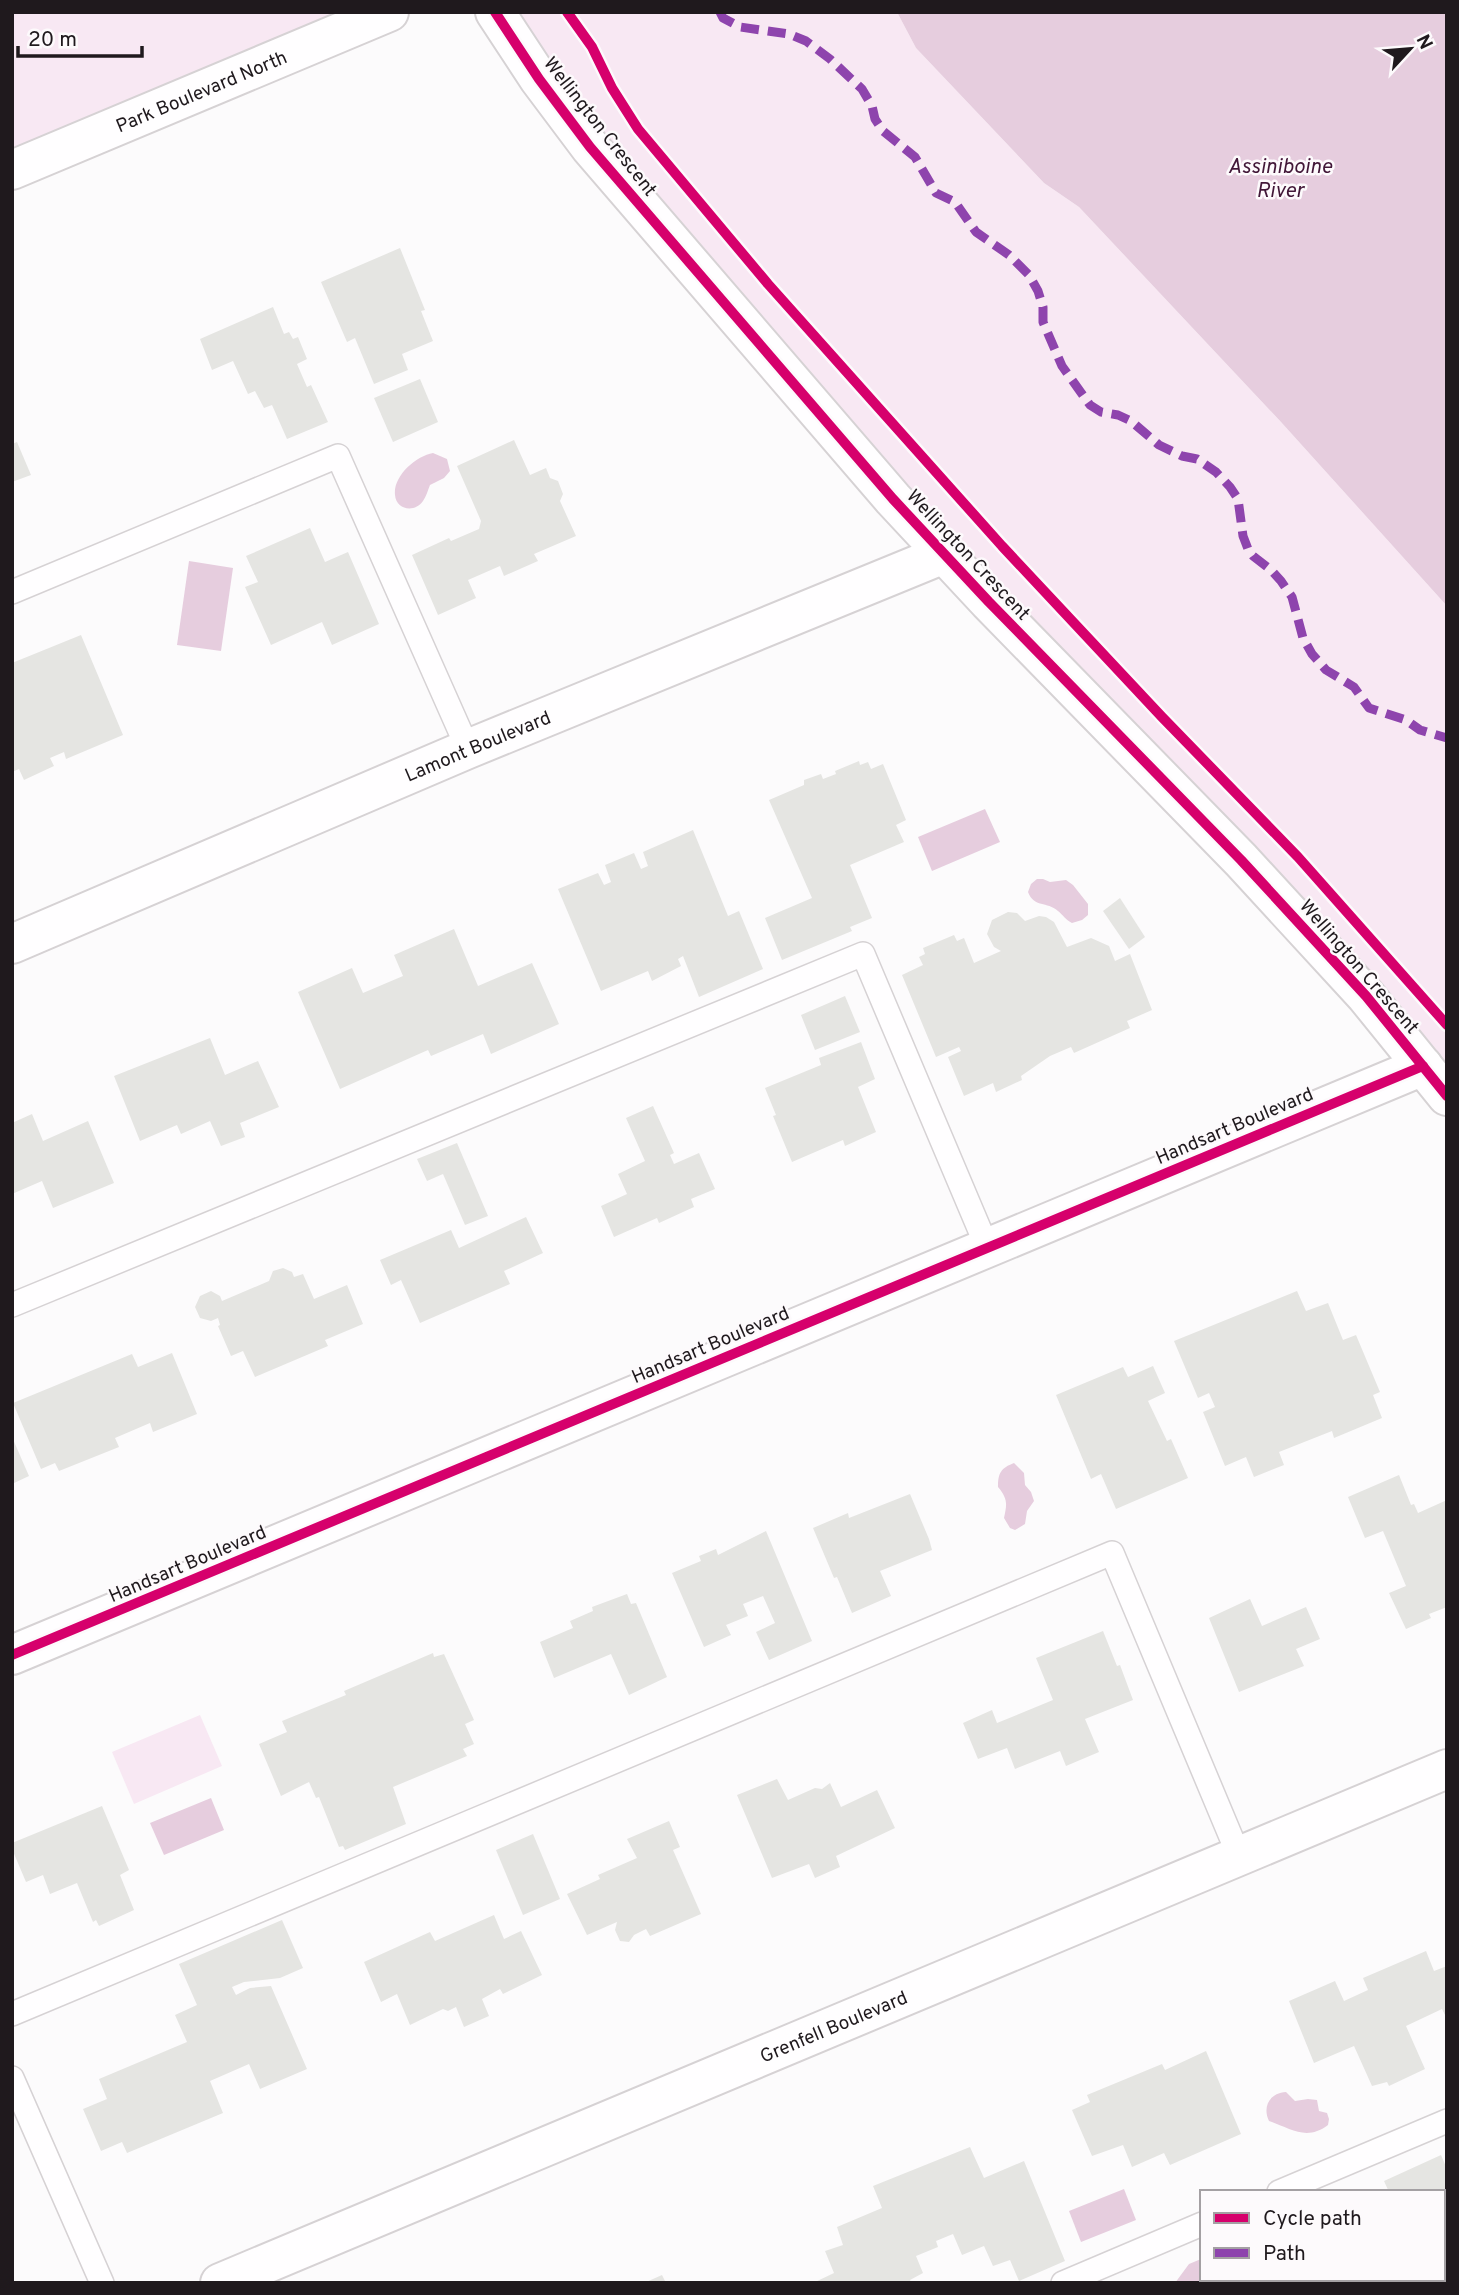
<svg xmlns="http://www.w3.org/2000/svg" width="1459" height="2295" viewBox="0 0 1459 2295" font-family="Overpass,sans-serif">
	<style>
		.green { fill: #f8e8f3 }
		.water { fill: #e6cdde }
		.building { fill: #e5e5e2 }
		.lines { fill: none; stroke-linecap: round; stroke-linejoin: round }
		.lane-casing { stroke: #d6d2d4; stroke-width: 26 }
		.street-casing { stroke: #d6d2d4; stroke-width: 42 }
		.lane { stroke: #fffeff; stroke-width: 23 }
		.street { stroke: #fffeff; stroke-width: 38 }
		.quiet { stroke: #8e44ad; stroke-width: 9; stroke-dasharray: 18 9; stroke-linecap: butt }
		.cycleway-casing { stroke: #fdfafc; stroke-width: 15 }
		.cycleway { stroke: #d6006c; stroke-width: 10 }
		.labels { text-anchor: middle; stroke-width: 5; stroke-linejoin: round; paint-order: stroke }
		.street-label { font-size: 19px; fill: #1f191d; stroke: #fdfafc }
		.water-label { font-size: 21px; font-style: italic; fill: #421738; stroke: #fdfafc }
	</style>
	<rect width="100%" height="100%" fill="#fcfbfc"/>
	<g class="green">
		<path d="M 12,12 L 387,12 L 12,165 Z"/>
		<path d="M 495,12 L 897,12 L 916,48 L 1044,183 L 1079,207 L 1281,422 L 1447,606 L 1447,1096 L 989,602 Z"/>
		<path d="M 200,1715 L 222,1766 L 134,1804 L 112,1752 Z"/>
	</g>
	<g class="water">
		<path d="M 897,12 L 1447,12 L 1447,606 L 1281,422 L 1079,207 L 1044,183 L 916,48 Z"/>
		<path d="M 433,453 L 447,459 L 450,471 L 444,478 L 430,485 C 428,490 426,497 423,501 C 415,513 396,510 395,495 C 393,476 416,456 433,453 Z"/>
		<path d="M 189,561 L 233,568 L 221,651 L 177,645 Z"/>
		<path d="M 985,809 L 1000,842 L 932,871 L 918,837 Z"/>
		<path d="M 1037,879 L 1043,879 L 1050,882 L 1066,880 L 1073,885 L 1088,904 L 1088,915 L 1082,920 L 1072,923 C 1066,920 1063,915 1058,911 C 1047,901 1034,908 1028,892 L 1031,884 Z"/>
		<path d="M 1014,1463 L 1024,1473 L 1025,1485 L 1031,1492 L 1034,1501 L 1027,1511 L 1025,1524 L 1015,1530 L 1010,1528 L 1004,1518 C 1007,1504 1008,1499 998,1487 C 998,1473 1001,1468 1014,1463 Z"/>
		<path d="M 211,1798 L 224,1830 L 164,1855 L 150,1823 Z"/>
		<path d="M 1286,2092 L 1295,2101 L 1308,2099 L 1317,2100 L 1319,2111 L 1327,2113 L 1329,2119 L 1328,2125 C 1307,2141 1291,2129 1269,2121 C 1262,2106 1270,2093 1286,2092 Z"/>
		<path d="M 1124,2189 L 1136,2220 L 1081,2242 L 1069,2211 Z"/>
		<path d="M 1201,2259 L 1202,2279 L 1219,2279 L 1216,2283 L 1175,2283 L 1189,2264 Z"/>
	</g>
	<g class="building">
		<path d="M 400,248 L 425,310 L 421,311 L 433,341 L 402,354 L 408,370 L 374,384 L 355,338 L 347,342 L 321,282 Z"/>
		<path d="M 273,307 L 284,334 L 289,332 L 293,339 L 298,337 L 307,359 L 297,364 L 307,387 L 311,385 L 328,422 L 287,439 L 272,405 L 264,408 L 255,391 L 248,394 L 233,361 L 212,370 L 200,339 Z"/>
		<path d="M 420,379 L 438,422 L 393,442 L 374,398 Z"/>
		<path d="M 514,440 L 530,475 L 546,468 L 550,478 L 558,481 L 563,494 L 560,501 L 576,536 L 534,554 L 538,561 L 504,576 L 500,566 L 468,580 L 476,598 L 438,615 L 412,555 L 449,538 L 451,541 L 479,529 L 481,521 L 457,466 Z"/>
		<path d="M 17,442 L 31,475 L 12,482 L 12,444 Z"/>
		<path d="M 310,528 L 325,562 L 348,552 L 379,624 L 332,645 L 322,622 L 271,645 L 245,587 L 258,582 L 246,556 Z"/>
		<path d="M 81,635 L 123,735 L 66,759 L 64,752 L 50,758 L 54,766 L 24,780 L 19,769 L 12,772 L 12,663 Z"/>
		<path d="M 859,761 L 860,765 L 868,762 L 871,769 L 883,764 L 906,820 L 896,825 L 904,842 L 850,865 L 872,918 L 850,927 L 852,931 L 782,960 L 765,918 L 812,898 L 769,800 L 804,785 L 804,780 L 821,774 L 823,779 L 836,774 L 835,771 Z"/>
		<path d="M 693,830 L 728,916 L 739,911 L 763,969 L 699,997 L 683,956 L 678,959 L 681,966 L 652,981 L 648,971 L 601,991 L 558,889 L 598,873 L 604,885 L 611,882 L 605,865 L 634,853 L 641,869 L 648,866 L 643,852 Z"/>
		<path d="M 1120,898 L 1145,937 L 1129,949 L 1103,911 Z"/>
		<path d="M 1008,912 L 1017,913 L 1025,921 L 1039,916 L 1046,917 L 1054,922 L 1067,947 L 1091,938 L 1109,946 L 1115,961 L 1130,954 L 1152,1010 L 1127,1021 L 1130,1028 L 1074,1053 L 1071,1047 L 1050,1056 L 1021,1076 L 1022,1080 L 996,1092 L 993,1083 L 964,1096 L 948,1057 L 961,1051 L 959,1047 L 936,1057 L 902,975 L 923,965 L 919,957 L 925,954 L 923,948 L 954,935 L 957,941 L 964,938 L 974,963 L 1001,951 L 994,947 L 987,934 L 992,920 Z"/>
		<path d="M 454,929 L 478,986 L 532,963 L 559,1024 L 491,1054 L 483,1034 L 431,1056 L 428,1050 L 340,1089 L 298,992 L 352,968 L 363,993 L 403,976 L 394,955 Z"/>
		<path d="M 845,996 L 860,1032 L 815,1050 L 801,1015 Z"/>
		<path d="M 210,1038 L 225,1075 L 258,1061 L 279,1107 L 240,1123 L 245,1137 L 221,1146 L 210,1121 L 181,1134 L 177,1125 L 140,1141 L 114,1076 Z"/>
		<path d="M 861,1042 L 875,1079 L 858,1087 L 876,1132 L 845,1146 L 843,1140 L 792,1162 L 773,1116 L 776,1115 L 765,1088 L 821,1065 L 819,1058 Z"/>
		<path d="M 653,1106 L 674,1153 L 670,1155 L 674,1164 L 699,1153 L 715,1189 L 691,1199 L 694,1207 L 659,1223 L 657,1218 L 614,1237 L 601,1206 L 627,1194 L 618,1174 L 645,1161 L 626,1118 Z"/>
		<path d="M 32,1114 L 43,1141 L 88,1121 L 114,1183 L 53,1208 L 42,1181 L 12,1194 L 12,1123 Z"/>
		<path d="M 457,1143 L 488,1216 L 465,1225 L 443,1174 L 427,1181 L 417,1159 Z"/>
		<path d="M 526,1217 L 543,1253 L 504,1271 L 510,1284 L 420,1323 L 401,1280 L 391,1285 L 380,1260 L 451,1230 L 459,1248 Z"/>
		<path d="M 283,1268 L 292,1272 L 294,1277 L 303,1274 L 314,1299 L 347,1285 L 363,1324 L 325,1340 L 328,1346 L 255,1377 L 243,1351 L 231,1356 L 218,1326 L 220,1325 L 218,1318 L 211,1321 L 200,1318 L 195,1307 L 200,1296 L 211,1291 L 220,1296 L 222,1301 L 269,1281 L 273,1271 Z"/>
		<path d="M 1297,1291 L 1306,1311 L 1328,1303 L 1343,1340 L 1356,1335 L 1380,1392 L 1373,1395 L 1382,1418 L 1334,1438 L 1332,1431 L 1279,1452 L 1284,1465 L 1254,1477 L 1246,1457 L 1225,1466 L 1203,1412 L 1215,1407 L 1209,1393 L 1198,1398 L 1174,1341 Z"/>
		<path d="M 172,1353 L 197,1414 L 153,1432 L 150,1423 L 115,1438 L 119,1447 L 59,1471 L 55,1463 L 41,1469 L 13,1403 L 132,1354 L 138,1367 Z"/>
		<path d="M 1153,1366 L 1165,1393 L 1148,1401 L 1167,1441 L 1171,1439 L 1188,1478 L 1116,1509 L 1101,1474 L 1091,1479 L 1056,1395 L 1123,1367 L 1128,1377 Z"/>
		<path d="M 12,1437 L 29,1476 L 12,1484 Z"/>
		<path d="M 1399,1475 L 1411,1505 L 1414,1504 L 1418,1513 L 1447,1500 L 1447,1607 L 1429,1614 L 1431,1618 L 1406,1629 L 1389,1593 L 1406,1586 L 1383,1531 L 1365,1538 L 1348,1497 Z"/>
		<path d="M 910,1494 L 929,1539 L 932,1550 L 880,1571 L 891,1596 L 852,1613 L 837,1577 L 834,1578 L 813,1528 L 848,1513 L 849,1518 Z"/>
		<path d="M 766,1531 L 812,1641 L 769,1660 L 756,1632 L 775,1623 L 763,1596 L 743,1604 L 748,1616 L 726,1625 L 731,1635 L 704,1647 L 672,1573 L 701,1561 L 699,1556 L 716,1549 L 718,1555 Z"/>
		<path d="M 627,1594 L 631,1604 L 636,1603 L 667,1677 L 629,1695 L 611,1654 L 554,1678 L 540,1642 L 573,1628 L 570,1621 L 593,1611 L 592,1607 Z"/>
		<path d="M 1250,1599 L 1262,1626 L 1306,1607 L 1320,1639 L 1296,1649 L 1304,1666 L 1239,1692 L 1209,1618 Z"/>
		<path d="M 1103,1631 L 1117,1666 L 1120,1665 L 1133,1700 L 1085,1719 L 1099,1752 L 1066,1766 L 1060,1751 L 1015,1769 L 1007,1748 L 978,1759 L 963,1723 L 992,1710 L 997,1723 L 1053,1700 L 1036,1658 Z"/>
		<path d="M 433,1653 L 434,1657 L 444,1654 L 474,1720 L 465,1724 L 474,1744 L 463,1749 L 467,1756 L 393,1787 L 406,1824 L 345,1850 L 343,1846 L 339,1847 L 319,1797 L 316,1798 L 309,1782 L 281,1796 L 259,1744 L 287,1732 L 282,1721 L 346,1695 L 344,1691 Z"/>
		<path d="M 777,1779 L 788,1800 L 815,1788 L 822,1789 L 830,1783 L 841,1807 L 877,1790 L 895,1828 L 836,1856 L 840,1867 L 815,1878 L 809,1864 L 772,1878 L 737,1795 Z"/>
		<path d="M 102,1806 L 129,1870 L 120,1875 L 134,1910 L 99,1926 L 96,1920 L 93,1922 L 77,1883 L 50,1894 L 43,1875 L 26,1882 L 12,1849 L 12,1843 Z"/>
		<path d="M 669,1821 L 680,1847 L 673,1850 L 701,1914 L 650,1936 L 646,1929 L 634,1935 L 629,1942 L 620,1941 L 615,1930 L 617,1922 L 587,1935 L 567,1894 L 600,1879 L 598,1875 L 637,1858 L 627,1839 Z"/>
		<path d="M 533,1834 L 560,1899 L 523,1915 L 496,1850 Z"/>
		<path d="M 494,1915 L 504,1939 L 521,1931 L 542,1975 L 503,1994 L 500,1989 L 482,1999 L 489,2016 L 464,2027 L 456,2007 L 448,2011 L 443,2009 L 410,2025 L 397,1994 L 381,2002 L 364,1962 L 430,1932 L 435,1941 Z"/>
		<path d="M 282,1920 L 303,1968 L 280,1978 L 244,1982 L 232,1987 L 236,1995 L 250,1988 L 271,1986 L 307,2069 L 260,2089 L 249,2064 L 210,2081 L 223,2113 L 127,2153 L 122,2142 L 101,2151 L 83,2109 L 107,2099 L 99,2079 L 187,2042 L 175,2015 L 197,2005 L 179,1964 Z"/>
		<path d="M 1426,1951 L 1434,1971 L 1447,1966 L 1447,2019 L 1442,2009 L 1406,2026 L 1425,2069 L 1389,2086 L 1387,2082 L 1372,2086 L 1354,2046 L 1314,2063 L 1289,2001 L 1335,1981 L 1344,2001 L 1368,1990 L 1363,1978 Z"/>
		<path d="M 1206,2051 L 1241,2134 L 1170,2165 L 1164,2153 L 1132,2167 L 1123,2145 L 1092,2156 L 1072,2110 L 1090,2102 L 1087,2095 L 1162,2064 L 1165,2070 Z"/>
		<path d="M 970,2147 L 984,2178 L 1024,2161 L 1065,2261 L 1019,2281 L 1010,2260 L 993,2266 L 984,2246 L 962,2255 L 953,2234 L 936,2241 L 938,2247 L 916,2256 L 923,2273 L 910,2280 L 911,2283 L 813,2283 L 834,2273 L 825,2251 L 843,2245 L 837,2227 L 882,2208 L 873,2186 Z"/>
		<path d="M 1441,2155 L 1447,2169 L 1447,2208 L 1443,2210 L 1443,2192 L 1389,2192 L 1384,2181 Z"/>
		<path d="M 1443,2211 L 1447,2219 L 1447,2283 L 1302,2283 L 1301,2279 L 1443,2279 Z"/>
		<path d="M 662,2275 L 666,2283 L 644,2283 Z"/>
		<path d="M 1228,2279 L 1283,2279 L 1284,2283 L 1229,2283 Z"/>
	</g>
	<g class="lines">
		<g class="lane-casing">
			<g id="lane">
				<path d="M 12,592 L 338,456 L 468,749"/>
				<path d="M 12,1305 L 863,954 L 987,1247"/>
				<path d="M 12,2014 L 1112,1553 L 1239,1856"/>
				<path d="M 12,2078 L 102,2283"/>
				<path d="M 1279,2192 L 1447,2121"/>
				<path d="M 1063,2283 L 1202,2224"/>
			</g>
		</g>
		<g class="street-casing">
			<g id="street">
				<path d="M 495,12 L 539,79 L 590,147 L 893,499 L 989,602 L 1241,860 L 1366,996 L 1447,1096"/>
				<path id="s1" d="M 12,170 L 389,12"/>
				<path id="s2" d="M 12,944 L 468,749 L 944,554"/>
				<path d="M 12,1655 L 1423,1066"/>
				<path id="s3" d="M 220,2283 L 1447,1769"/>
			</g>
		</g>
		<use href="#lane" class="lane"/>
		<use href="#street" class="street"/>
		<path class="quiet" d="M 720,12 L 723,18 L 740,27 L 789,34 L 806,41 L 830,59 L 862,89 L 872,106 L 875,119 L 883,131 L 915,157 L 936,193 L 955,202 L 976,232 L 1009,255 L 1029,275 L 1038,291 L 1043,307 L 1043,322 L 1062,366 L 1090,405 L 1101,412 L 1118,415 L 1131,421 L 1159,445 L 1182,456 L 1197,459 L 1216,472 L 1230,487 L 1238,499 L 1243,536 L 1248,549 L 1253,556 L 1271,570 L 1281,581 L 1292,597 L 1303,638 L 1312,654 L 1326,670 L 1354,687 L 1369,708 L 1406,720 L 1420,730 L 1447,738"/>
		<g class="cycleway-casing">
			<g id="cycleway">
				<path d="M 495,12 L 539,79 L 590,147 L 893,499 L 989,602 L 1241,860 L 1366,996 L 1447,1096"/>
				<path d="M 567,12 L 592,47 L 612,88 L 638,129 L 768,284 L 1002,546 L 1162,717 L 1298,857 L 1447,1025"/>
				<path d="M 12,1655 L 1423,1066"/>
			</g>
		</g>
		<use href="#cycleway" class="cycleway"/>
	</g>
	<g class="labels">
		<g class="street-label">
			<text dy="7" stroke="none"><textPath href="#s1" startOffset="205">Park Boulevard North</textPath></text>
			<text transform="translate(601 126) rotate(52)" y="7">Wellington Crescent</text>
			<text transform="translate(969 554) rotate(47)" y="7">Wellington Crescent</text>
			<text dy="7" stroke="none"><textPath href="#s2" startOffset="506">Lamont Boulevard</textPath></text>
			<text transform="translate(1360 966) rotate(49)" y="7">Wellington Crescent</text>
			<text transform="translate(1234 1125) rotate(-23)" y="7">Handsart Boulevard</text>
			<text transform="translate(710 1344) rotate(-23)" y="7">Handsart Boulevard</text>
			<text transform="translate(187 1563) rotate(-23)" y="7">Handsart Boulevard</text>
			<text dy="7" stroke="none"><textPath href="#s3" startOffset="665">Grenfell Boulevard</textPath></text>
		</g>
		<g class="water-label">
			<text x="1280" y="173">Assiniboine<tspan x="1280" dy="24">River</tspan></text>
		</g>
	</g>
	<rect width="1459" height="2295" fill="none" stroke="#1f191d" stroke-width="28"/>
	<rect x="1200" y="2190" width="245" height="91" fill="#fdfafc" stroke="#a4a0a3" stroke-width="2"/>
	<rect x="1214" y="2213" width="35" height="10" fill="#d6006c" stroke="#a4a0a3" stroke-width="2"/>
	<text x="1263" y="2225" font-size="21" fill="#1f191d">Cycle path</text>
	<rect x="1214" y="2248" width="35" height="10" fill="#8e44ad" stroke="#a4a0a3" stroke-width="2"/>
	<text x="1263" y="2260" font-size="21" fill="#1f191d">Path</text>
	<g transform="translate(1410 49) rotate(64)" stroke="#fdfafc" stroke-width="5" paint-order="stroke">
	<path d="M0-5L12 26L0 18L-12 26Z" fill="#1f191d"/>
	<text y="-10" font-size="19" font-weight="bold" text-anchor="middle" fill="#1f191d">N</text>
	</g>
	<path d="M18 46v10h124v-10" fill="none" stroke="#1f191d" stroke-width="3.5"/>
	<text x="28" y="46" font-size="21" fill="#1f191d" stroke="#fdfafc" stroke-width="5" paint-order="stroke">20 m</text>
</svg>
